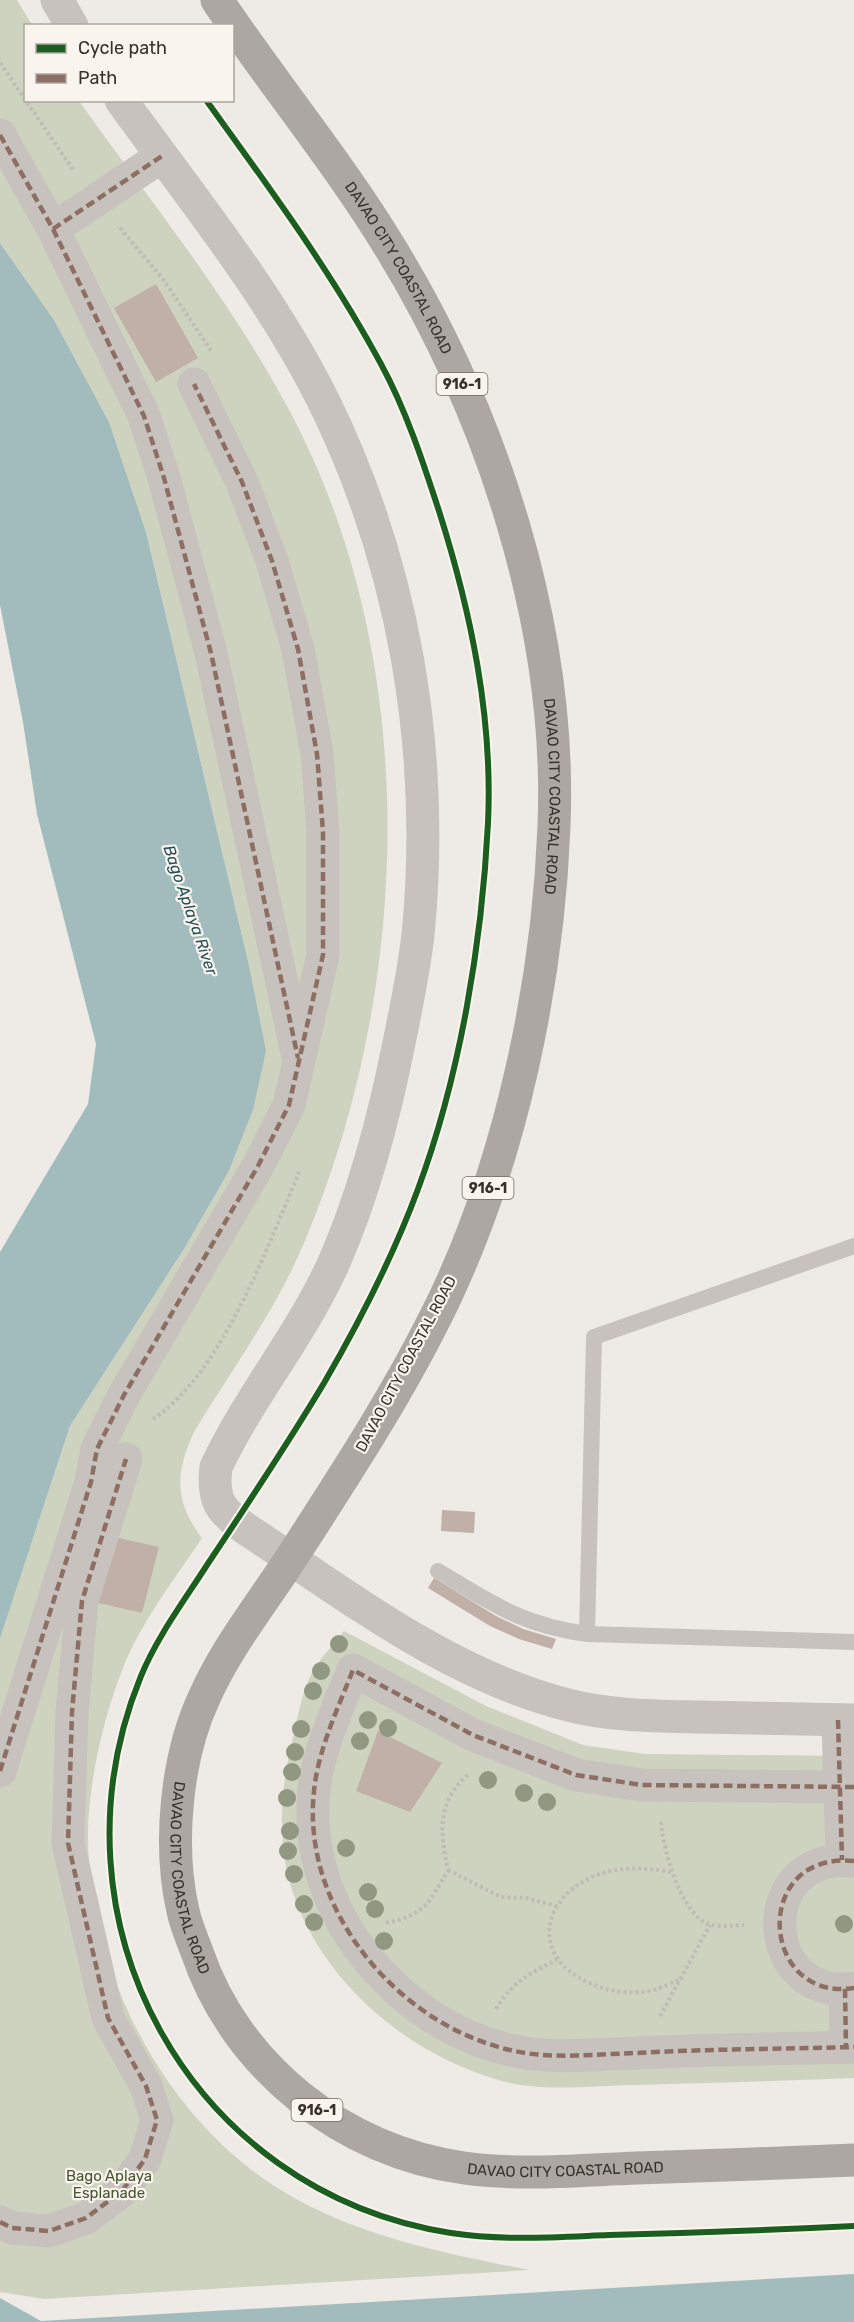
<svg xmlns="http://www.w3.org/2000/svg" width="854" height="2322" viewBox="0 0 854 2322" font-family="Rubik,sans-serif">
	<style>
		.green { fill: #ced3c0 }
		.water { fill: #a2bcbe }
		.building { fill: #c0b0a7 }
		.lines { fill: none; stroke-linecap: round; stroke-linejoin: round }
		.path { stroke: #c0bbb5; stroke-width: 4; stroke-dasharray: 3 3; stroke-linecap: butt }
		.lane { stroke: #c7c2bd; stroke-width: 16 }
		.street { stroke: #c7c2bd; stroke-width: 33 }
		.primary { stroke: #aca7a2; stroke-width: 33 }
		.quiet { stroke: #8d6e63; stroke-width: 4.5; stroke-dasharray: 9 4.5; stroke-linecap: butt }
		.cycleway-casing { stroke: #f9f4ed; stroke-width: 10 }
		.cycleway { stroke: #1b5e20; stroke-width: 6 }
		.tree { fill: #919881 }
		.labels { text-anchor: middle; stroke-width: 4.5; stroke-linejoin: round; paint-order: stroke }
		.shield { fill: #f9f4ed; stroke: #726b65; stroke-width: 1.5 }
		.shield-label { font-size: 14px; font-weight: bold; fill: #38302b }
		.street-label { font-size: 15px; fill: #38302b; stroke: #f9f4ed }
		.park-label { font-size: 15px; fill: #455530; stroke: #f9f4ed }
		.water-label { font-size: 16px; font-style: italic; fill: #235157; stroke: #f9f4ed }
	</style>
	<rect width="100%" height="100%" fill="#eeeae5"/>
	<g class="green">
		<path d="M 0,0 L 17,0 L 32,25 L 26,26 L 26,100 L 79,101 C 151,202 229,298 288,408 C 423,658 413,986 304,1243 C 276,1310 231,1371 194,1432 C 175,1474 174,1501 202,1538 C 174,1580 141,1622 123,1668 C 104,1716 88,1783 88,1835 C 88,1977 171,2132 298,2200 C 370,2239 449,2254 529,2270 L 44,2299 L 0,2292 L 0,1639 L 70,1426 L 184,1249 L 229,1171 L 253,1110 L 248,961 L 146,532 L 109,422 L 54,320 L 0,243 Z"/>
		<path d="M 344,1631 L 486,1706 L 583,1745 L 645,1754 L 854,1756 L 854,2078 C 780,2081 706,2083 632,2085 C 592,2086 541,2092 502,2081 C 411,2056 324,1985 293,1893 C 277,1846 280,1794 291,1747 C 296,1725 302,1690 313,1671 C 321,1657 334,1644 344,1631 Z"/>
	</g>
	<g class="water">
		<path d="M 0,243 L 54,320 L 109,422 L 146,532 L 248,961 L 266,1051 L 253,1110 L 229,1171 L 184,1249 L 70,1426 L 0,1639 L 0,1252 L 88,1104 L 96,1044 L 37,814 L 23,722 L 0,605 Z"/>
		<path d="M 854,2274 L 854,2322 L 0,2322 L 0,2298 L 41,2321 Z"/>
	</g>
	<g class="building">
		<path d="M 156,284 L 198,358 L 156,382 L 114,308 Z"/>
		<path d="M 442,1510 L 475,1512 L 474,1533 L 441,1531 Z"/>
		<path d="M 110,1536 L 159,1547 L 142,1613 L 94,1602 Z"/>
		<path d="M 434,1578 L 496,1616 L 523,1629 L 556,1639 L 552,1649 L 519,1639 L 490,1626 L 428,1588 Z"/>
		<path d="M 378,1731 L 442,1763 L 410,1812 L 356,1791 Z"/>
	</g>
	<g class="lines">
		<g class="path">
			<path d="M 0,63 L 74,171"/>
			<path d="M 120,228 L 163,279 L 212,352"/>
			<path d="M 153,1419 C 222,1374 268,1245 300,1170"/>
			<path d="M 661,1822 C 663,1849 681,1917 711,1925 C 720,1927 734,1925 744,1925"/>
			<path d="M 448,1870 L 501,1897 L 526,1898 L 557,1906"/>
			<path d="M 671,1872 C 644,1867 615,1866 590,1878 C 545,1899 532,1949 578,1977 C 596,1988 618,1994 639,1992 C 654,1992 669,1984 683,1978"/>
			<path d="M 386,1923 C 425,1915 429,1903 448,1870 C 440,1832 436,1801 470,1773"/>
			<path d="M 496,2009 C 511,1983 531,1972 557,1960"/>
			<path d="M 660,2016 L 710,1925"/>
		</g>
		<g class="lane">
			<path d="M 438,1571 C 493,1604 522,1625 587,1634 L 854,1642"/>
			<path d="M 587,1634 L 594,1337 L 854,1246"/>
		</g>
		<g class="street">
			<path d="M 57,0 L 72,26"/>
			<path d="M 121,100 C 191,197 268,291 322,398 C 404,563 436,751 418,935 C 414,969 407,1004 400,1038 C 385,1114 366,1189 335,1260 C 303,1333 250,1395 216,1467 C 212,1500 220,1511 246,1529 C 347,1595 449,1675 568,1705 C 610,1716 656,1716 699,1717 C 751,1718 802,1719 854,1720"/>
			<path d="M 0,135 L 53,229 L 144,416 L 164,478 L 211,653 L 297,1053"/>
			<path d="M 53,229 L 162,156"/>
			<path d="M 838,1720 L 842,1860"/>
			<path d="M 0,1771 L 91,1482 L 97,1449 L 124,1395 L 258,1166 L 289,1105 L 323,955 L 323,832 L 317,754 L 298,649 L 272,561 L 242,482 L 194,384"/>
			<path d="M 854,1787 L 642,1785 L 576,1775 L 473,1735 L 353,1670 C 338,1708 318,1750 314,1791 C 301,1909 397,2024 510,2050 C 551,2060 596,2054 637,2053 C 709,2049 782,2049 854,2047"/>
			<path d="M 854,1861 C 750,1851 760,2003 854,1988"/>
			<path d="M 845,1989 L 846,2047"/>
			<path d="M 0,2222 L 12,2228 L 49,2231 L 86,2218 L 122,2191 L 145,2159 L 157,2120 L 146,2086 L 108,2018 L 68,1843 L 72,1712 L 82,1601 L 126,1459"/>
		</g>
		<path class="primary" id="s1" d="M 217,0 C 273,84 339,163 391,249 C 493,416 562,629 554,826 C 548,983 511,1160 443,1302 C 399,1393 343,1478 288,1563 C 259,1607 225,1650 204,1698 C 176,1758 168,1846 183,1911 C 186,1925 192,1939 197,1952 C 236,2067 344,2152 464,2168 C 521,2176 580,2170 637,2168 C 709,2166 782,2163 854,2160"/>
		<g class="quiet">
			<path d="M 0,135 L 53,229 L 144,416 L 164,478 L 211,653 L 298,1058"/>
			<path d="M 53,229 L 162,156"/>
			<path d="M 838,1720 L 842,1860"/>
			<path d="M 0,1771 L 91,1482 L 97,1449 L 124,1395 L 258,1166 L 289,1105 L 323,955 L 323,832 L 317,754 L 298,649 L 272,561 L 242,482 L 194,384"/>
			<path d="M 854,1787 L 642,1785 L 576,1775 L 473,1735 L 353,1670 C 338,1708 318,1750 314,1791 C 301,1909 397,2024 510,2050 C 551,2060 596,2054 637,2053 C 709,2049 782,2049 854,2047"/>
			<path d="M 854,1861 C 750,1851 760,2003 854,1988"/>
			<path d="M 845,1989 L 846,2047"/>
			<path d="M 0,2222 L 12,2228 L 49,2231 L 86,2218 L 122,2191 L 145,2159 L 157,2120 L 146,2086 L 108,2018 L 68,1843 L 72,1712 L 82,1601 L 126,1459"/>
		</g>
		<g class="cycleway-casing">
			<path id="cycleway" d="M 206,100 C 268,186 331,271 381,364 C 406,410 423,462 439,511 C 471,612 493,717 488,823 C 482,943 460,1076 418,1189 C 393,1257 360,1321 324,1383 C 287,1445 247,1505 207,1565 C 184,1601 157,1637 141,1676 C 41,1920 189,2192 451,2233 C 503,2241 557,2237 609,2235 C 691,2233 772,2230 854,2226"/>
		</g>
		<use href="#cycleway" class="cycleway"/>
	</g>
	<g class="tree">
		<circle cx="339" cy="1644" r="9"/>
		<circle cx="321" cy="1671" r="9"/>
		<circle cx="313" cy="1691" r="9"/>
		<circle cx="368" cy="1720" r="9"/>
		<circle cx="388" cy="1728" r="9"/>
		<circle cx="301" cy="1729" r="9"/>
		<circle cx="360" cy="1741" r="9"/>
		<circle cx="295" cy="1752" r="9"/>
		<circle cx="292" cy="1772" r="9"/>
		<circle cx="488" cy="1780" r="9"/>
		<circle cx="524" cy="1793" r="9"/>
		<circle cx="287" cy="1798" r="9"/>
		<circle cx="547" cy="1802" r="9"/>
		<circle cx="290" cy="1831" r="9"/>
		<circle cx="346" cy="1848" r="9"/>
		<circle cx="288" cy="1851" r="9"/>
		<circle cx="294" cy="1874" r="9"/>
		<circle cx="368" cy="1892" r="9"/>
		<circle cx="304" cy="1904" r="9"/>
		<circle cx="375" cy="1909" r="9"/>
		<circle cx="314" cy="1922" r="9"/>
		<circle cx="844" cy="1924" r="9"/>
		<circle cx="384" cy="1941" r="9"/>
	</g>
	<g class="labels">
		<g class="shield">
			<rect x="436.5" y="373" width="51" height="22" rx="4.5"/>
			<rect x="462.5" y="1177" width="51" height="22" rx="4.5"/>
			<rect x="291.5" y="2099" width="51" height="22" rx="4.5"/>
		</g>
		<g class="shield-label">
			<text x="462" y="389">916-1</text>
			<text x="488" y="1193">916-1</text>
			<text x="317" y="2115">916-1</text>
		</g>
		<g class="street-label">
			<text dy="5" stroke="none"><textPath href="#s1" startOffset="324">DAVAO CITY COASTAL ROAD</textPath></text>
			<text dy="5" stroke="none"><textPath href="#s1" startOffset="882">DAVAO CITY COASTAL ROAD</textPath></text>
			<text transform="translate(406 1364) rotate(-62)" y="5">DAVAO CITY COASTAL ROAD</text>
			<text dy="5" stroke="none"><textPath href="#s1" startOffset="2052">DAVAO CITY COASTAL ROAD</textPath></text>
			<text dy="5" stroke="none"><textPath href="#s1" startOffset="2590">DAVAO CITY COASTAL ROAD</textPath></text>
		</g>
		<g class="park-label">
			<text x="109" y="2181">Bago Aplaya<tspan x="109" dy="17">Esplanade</tspan></text>
		</g>
		<g class="water-label">
			<text transform="translate(191 910) rotate(71)" y="6">Bago Aplaya River</text>
		</g>
	</g>
	<rect x="24" y="24" width="210" height="78" fill="#f9f4ed" stroke="#aca69f" stroke-width="1.5"/>
	<rect x="36" y="44" width="30" height="9" fill="#1b5e20" stroke="#aca69f" stroke-width="1.5"/>
	<text x="78" y="54" font-size="18" fill="#38302b">Cycle path</text>
	<rect x="36" y="74" width="30" height="9" fill="#8d6e63" stroke="#aca69f" stroke-width="1.5"/>
	<text x="78" y="84" font-size="18" fill="#38302b">Path</text>
</svg>
